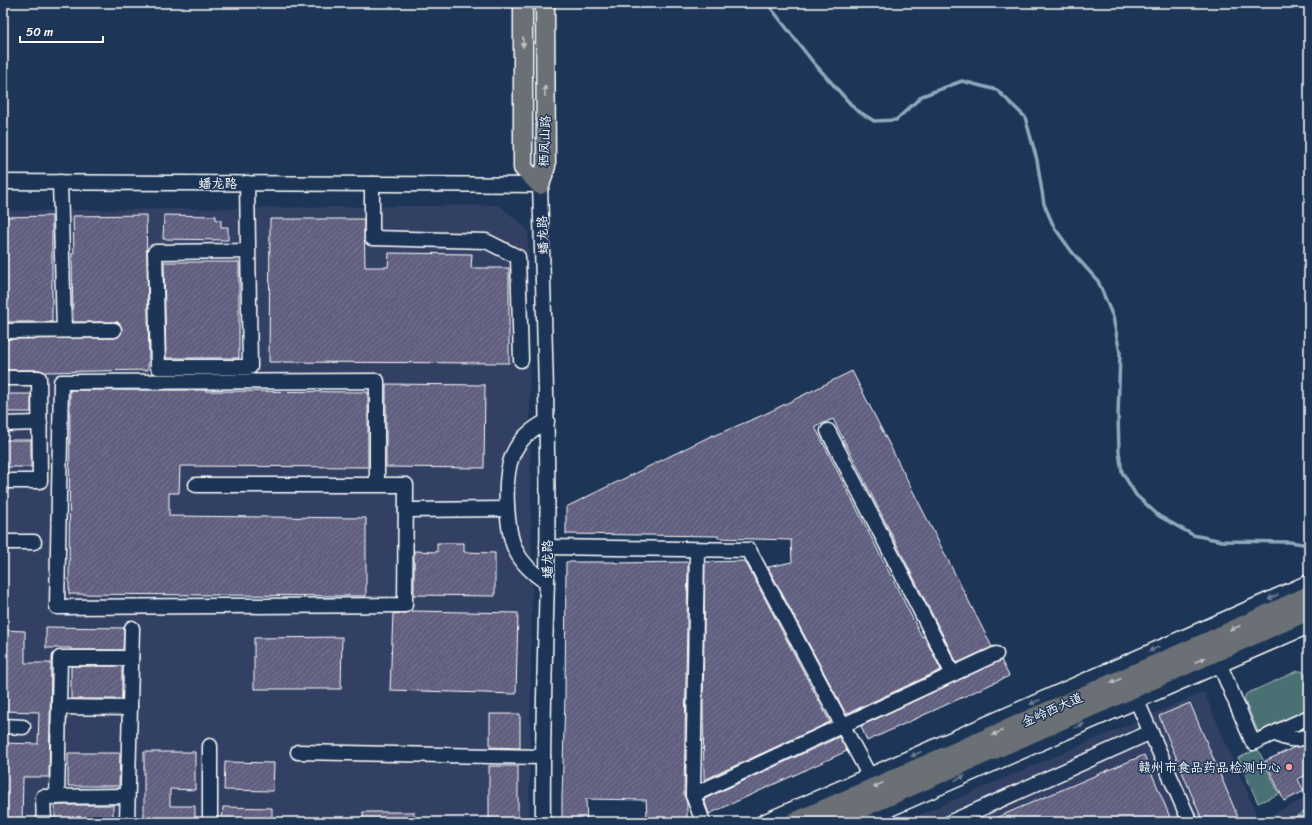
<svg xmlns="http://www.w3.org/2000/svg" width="1312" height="825" viewBox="0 0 1312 825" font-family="Sriracha,'LXGW WenKai TC',sans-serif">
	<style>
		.built { fill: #314163 }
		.green { fill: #487073; stroke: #a4b8b9 }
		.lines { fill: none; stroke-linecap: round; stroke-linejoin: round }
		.stream { stroke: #91a7bb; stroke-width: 3.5 }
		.building { fill: url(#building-hatch); stroke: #fff }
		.minor-casing { stroke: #fff; stroke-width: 17 }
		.major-casing { stroke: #fff; stroke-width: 21 }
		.minor { stroke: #1d3557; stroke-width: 14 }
		.major { stroke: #6a7074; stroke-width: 18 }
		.oneway { fill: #bcbfc0 }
		.oneway2 { fill: #6c7c92 }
		.poi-dot { fill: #ff9aa2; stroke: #1d3557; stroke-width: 1.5 }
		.labels { text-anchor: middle; stroke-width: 3; stroke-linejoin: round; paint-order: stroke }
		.street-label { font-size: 13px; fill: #fff; stroke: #1d3557 }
		.poi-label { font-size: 13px; fill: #fff; stroke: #1d3557; text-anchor: end }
	</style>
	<defs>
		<pattern id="building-hatch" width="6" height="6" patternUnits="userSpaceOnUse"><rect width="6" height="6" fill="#615e7f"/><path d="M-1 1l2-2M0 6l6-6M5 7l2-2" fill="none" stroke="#797692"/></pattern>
	</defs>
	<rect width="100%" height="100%" fill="#1d3557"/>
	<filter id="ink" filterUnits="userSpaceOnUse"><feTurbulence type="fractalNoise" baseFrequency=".025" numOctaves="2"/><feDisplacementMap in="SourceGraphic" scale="8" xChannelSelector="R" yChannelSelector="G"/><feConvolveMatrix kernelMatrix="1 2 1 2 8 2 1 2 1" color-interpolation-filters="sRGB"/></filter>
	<g filter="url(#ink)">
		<g class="built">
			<path d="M 499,205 L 528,230 L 532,589 L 529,822 L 3,822 L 3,211 Z"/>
			<path d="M 1204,692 L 1259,820 L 1309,797 L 1309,822 L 903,822 Z"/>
		</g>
		<g class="green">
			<path d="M 1297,671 L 1302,671 L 1309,679 L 1309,712 L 1265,732 L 1258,731 L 1244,699 L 1246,694 Z"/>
			<path d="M 1258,749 L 1279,794 L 1258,803 L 1238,758 Z"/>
			<path d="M 1305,811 L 1309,816 L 1309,822 L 1298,822 L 1295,817 Z"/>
		</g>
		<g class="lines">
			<path class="stream" d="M 767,3 L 813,62 L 855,109 L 874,121 L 896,120 L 922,96 L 962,81 L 997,90 L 1025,117 L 1037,160 L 1044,204 L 1054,227 L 1072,252 L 1098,281 L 1113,317 L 1120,353 L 1118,416 L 1119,452 L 1122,472 L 1136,495 L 1159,516 L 1193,535 L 1222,541 L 1290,542 L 1309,545"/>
		</g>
		<g class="building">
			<path d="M 146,215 L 149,362 L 148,362 L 148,370 L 44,372 L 39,370 L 3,370 L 3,339 L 114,338 L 118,337 L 121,334 L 122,330 L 121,326 L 118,322 L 73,322 L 72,253 L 74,253 L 73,216 Z"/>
			<path d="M 164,215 L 216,216 L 216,220 L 221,220 L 221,227 L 228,227 L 228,240 L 163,239 Z"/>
			<path d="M 52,216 L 52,322 L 3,322 L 3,217 Z"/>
			<path d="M 270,219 L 364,219 L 365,267 L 388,267 L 389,253 L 472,254 L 471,268 L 509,268 L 509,363 L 269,362 Z"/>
			<path d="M 164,262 L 239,262 L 239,358 L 166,358 Z"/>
			<path d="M 852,371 L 992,647 L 957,663 L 833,419 L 815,427 L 922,637 L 924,636 L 941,670 L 846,714 L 768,567 L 792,562 L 791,540 L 718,538 L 718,536 L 566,534 L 566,507 L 713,435 L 713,436 L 763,415 Z"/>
			<path d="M 386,384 L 485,385 L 484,468 L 386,467 Z"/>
			<path d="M 70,390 L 205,390 L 205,391 L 368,392 L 368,467 L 180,466 L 179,493 L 169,493 L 169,516 L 366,518 L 366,596 L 69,594 Z"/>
			<rect x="3" y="394" width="28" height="18"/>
			<rect x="3" y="440" width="28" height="27"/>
			<path d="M 437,543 L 464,543 L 464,552 L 495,553 L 495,596 L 414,595 L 414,551 L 437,552 Z"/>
			<path d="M 745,561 L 830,722 L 704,780 L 703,705 L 705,562 Z"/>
			<path d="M 566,562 L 615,562 L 615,563 L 688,562 L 684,795 L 687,803 L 687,822 L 631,822 L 647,815 L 646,800 L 586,799 L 587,822 L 562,822 L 562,798 L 565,697 Z"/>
			<path d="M 411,611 L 518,613 L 516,694 L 390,690 L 393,614 L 405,613 Z"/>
			<path d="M 46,627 L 124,628 L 123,650 L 71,650 L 71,648 L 46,648 Z"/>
			<path d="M 3,630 L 25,631 L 25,663 L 51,663 L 49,777 L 23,777 L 22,822 L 3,822 L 3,743 L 38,744 L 39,712 L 3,711 Z"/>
			<path d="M 342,637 L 341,689 L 254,689 L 254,638 Z"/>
			<path d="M 1001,660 L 1009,676 L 867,741 L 861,726 Z"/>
			<rect x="71" y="666" width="51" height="33"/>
			<path d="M 1190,703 L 1240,822 L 1203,822 L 1159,716 Z"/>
			<path d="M 490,714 L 520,714 L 520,748 L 490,747 Z"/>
			<path d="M 839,737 L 847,751 L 709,814 L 704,799 Z"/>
			<path d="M 1309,744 L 1309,774 L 1298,779 L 1304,791 L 1284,801 L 1265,761 L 1295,747 Z"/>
			<path d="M 144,752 L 195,752 L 195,790 L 170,789 L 170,806 L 195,806 L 195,822 L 144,822 Z"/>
			<path d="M 68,753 L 120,753 L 119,786 L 68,786 Z"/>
			<path d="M 1144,755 L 1172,822 L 986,822 Z"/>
			<path d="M 225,762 L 274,763 L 273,791 L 224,790 Z"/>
			<rect x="489" y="766" width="29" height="56"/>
			<rect x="55" y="805" width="58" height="17"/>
			<path d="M 223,807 L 272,808 L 272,822 L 222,822 Z"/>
			<rect x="363" y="812" width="51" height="10"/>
		</g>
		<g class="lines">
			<g class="minor-casing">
				<g id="minor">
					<path d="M 3,182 L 540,185 C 544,316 549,447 547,579 C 545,660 542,741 543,822"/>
					<path d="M 60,182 L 64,330"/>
					<path d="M 247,183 L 250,367 L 158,367 L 155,252 L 248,251"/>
					<path d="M 372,184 L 372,238 L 486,241 L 518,257 L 521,360"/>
					<path d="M 3,331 L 114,330"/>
					<path d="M 3,378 L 39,378 L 40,481 L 3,481"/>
					<path d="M 3,424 L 40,423"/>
					<path d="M 828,431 L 953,674"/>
					<path d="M 196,485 L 406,485 L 405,605 L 57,607 L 61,382 L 377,381 L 377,485"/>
					<path d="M 406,510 L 507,509"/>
					<path d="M 3,542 L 34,542"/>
					<path d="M 547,547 L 749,550 L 869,775"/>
					<path d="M 697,550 L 693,795 L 703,822"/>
					<path d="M 546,582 C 514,561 509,542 507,505 C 505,466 510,440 547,421"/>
					<path d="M 1220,665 L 1253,743 L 1309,717"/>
					<path d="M 1137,701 L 1190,822"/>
					<path d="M 59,707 L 130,708"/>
					<path d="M 3,726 L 23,727"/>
					<path d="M 1275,733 C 1286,740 1298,741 1309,735"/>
					<path d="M 298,752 L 543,757"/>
					<path d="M 693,795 L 996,654"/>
					<path d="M 57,797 L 60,658 L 131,658"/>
					<path d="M 44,822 L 43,797 L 127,796"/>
					<path d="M 127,822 L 132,628"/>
					<path d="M 210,822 L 210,746"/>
					<path d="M 763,822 L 1309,582"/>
					<path d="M 860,822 L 1309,626"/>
					<path d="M 951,822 L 1151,732"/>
				</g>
			</g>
			<g class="major-casing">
				<g id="major">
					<path d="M 523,3 L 523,168 L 540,185 L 546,166 L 545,3"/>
					<path d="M 794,822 L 1206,642 L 1309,595"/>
					<path d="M 831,822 L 1309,611"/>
				</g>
			</g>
			<use href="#minor" class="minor"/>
			<use href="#major" class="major"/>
		</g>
		<defs><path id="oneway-solid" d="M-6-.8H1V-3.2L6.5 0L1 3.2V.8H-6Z"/></defs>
		<g class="oneway">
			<use href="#oneway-solid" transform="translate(523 42) rotate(90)"/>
			<use href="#oneway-solid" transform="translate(545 91) rotate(-90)"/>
			<use href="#oneway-solid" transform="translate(1235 628) rotate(156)"/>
			<use href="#oneway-solid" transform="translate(1200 660) rotate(-24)"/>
			<use href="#oneway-solid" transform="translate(1116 681) rotate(156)"/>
			<use href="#oneway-solid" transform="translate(997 733) rotate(156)"/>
			<use href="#oneway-solid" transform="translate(878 785) rotate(156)"/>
		</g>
		<g class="oneway2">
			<use href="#oneway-solid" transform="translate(1273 597) rotate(156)"/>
			<use href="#oneway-solid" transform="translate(1154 649) rotate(156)"/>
			<use href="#oneway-solid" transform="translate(1035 702) rotate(156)"/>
			<use href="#oneway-solid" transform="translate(1079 726) rotate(-24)"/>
			<use href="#oneway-solid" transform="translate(916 754) rotate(156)"/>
			<use href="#oneway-solid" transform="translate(960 778) rotate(-24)"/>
		</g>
	</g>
	<circle class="poi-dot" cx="1289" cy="767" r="4"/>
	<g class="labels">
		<g class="street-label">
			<text transform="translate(544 141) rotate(-88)" y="5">栖凤山路</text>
			<text x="218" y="188">蟠龙路</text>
			<text transform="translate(542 235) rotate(-92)" y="5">蟠龙路</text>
			<text transform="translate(547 559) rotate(-90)" y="5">蟠龙路</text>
			<text transform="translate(1052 709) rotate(-24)" y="5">金岭西大道</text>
		</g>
		<g class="poi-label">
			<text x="1281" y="772">赣州市食品药品检测中心</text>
		</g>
	</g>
	<rect width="1312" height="825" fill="none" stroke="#1d3557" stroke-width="16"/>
	<rect x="8" y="8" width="1296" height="809" fill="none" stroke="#fff" stroke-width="1.5" filter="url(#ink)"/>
	<path d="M20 36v6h83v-6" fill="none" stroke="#ffffff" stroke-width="2"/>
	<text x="26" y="36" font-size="12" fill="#ffffff" stroke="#1d3557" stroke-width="3" paint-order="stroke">50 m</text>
</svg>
